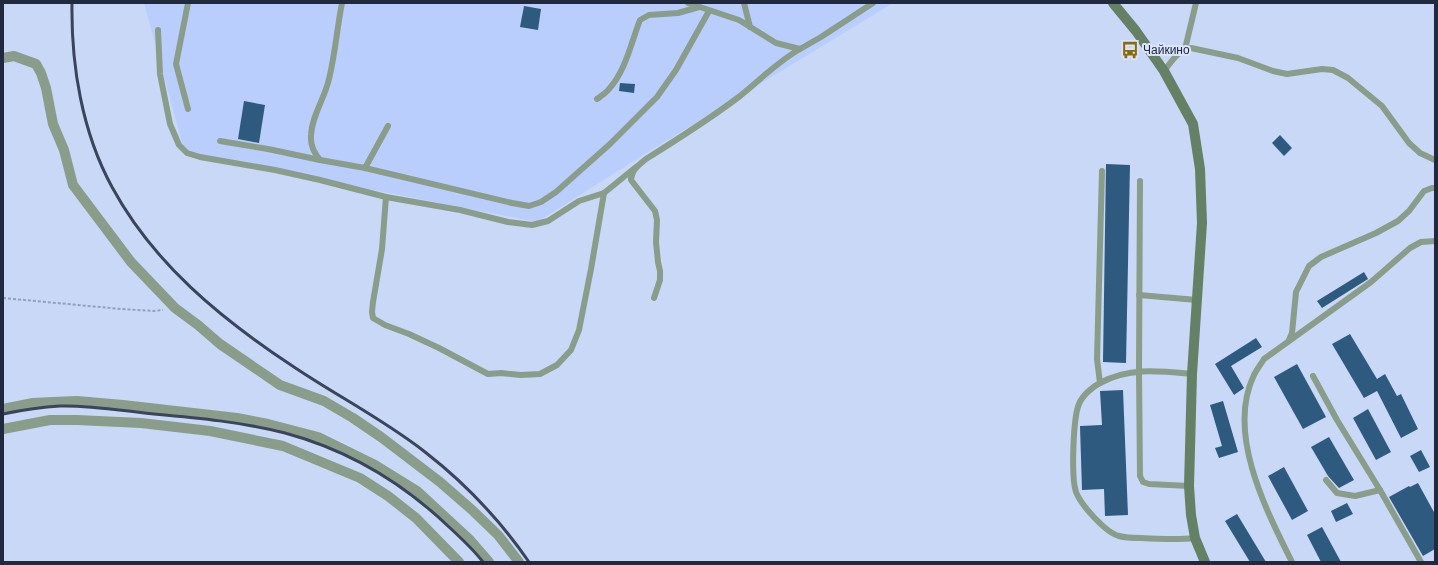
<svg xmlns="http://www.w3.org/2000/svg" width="1438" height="565" viewBox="0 0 1438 565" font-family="Arial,sans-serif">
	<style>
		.built { fill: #b9cefd }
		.building { fill: #2f5a7f }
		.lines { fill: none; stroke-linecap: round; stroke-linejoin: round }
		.path { stroke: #93a0bc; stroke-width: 2; stroke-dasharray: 3 2; stroke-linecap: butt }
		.lane { stroke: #8a9d8a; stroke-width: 6 }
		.street { stroke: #8a9d8a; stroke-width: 10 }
		.secondary { stroke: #648065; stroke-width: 10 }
		.rail { stroke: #3a445a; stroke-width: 3 }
		.labels { text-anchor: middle; stroke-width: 4; stroke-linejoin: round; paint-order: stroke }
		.poi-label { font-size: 12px; fill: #20293d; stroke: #dbe5fa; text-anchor: start }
	</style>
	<rect width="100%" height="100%" fill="#c9d8f7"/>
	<path class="built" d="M 144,3 L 893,3 L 648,152 L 537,222 L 185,153 Z"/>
	<g class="building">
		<path d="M 524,6 L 541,9 L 538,30 L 520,27 Z"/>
		<path d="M 620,83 L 635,84 L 634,93 L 619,91 Z"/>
		<path d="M 244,101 L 265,105 L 259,143 L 238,139 Z"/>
		<path d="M 1280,135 L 1292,148 L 1284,156 L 1272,143 Z"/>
		<path d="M 1106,164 L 1130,165 L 1126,363 L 1103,362 Z"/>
		<path d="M 1364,272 L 1368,279 L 1322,308 L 1317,301 Z"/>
		<path d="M 1350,334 L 1377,379 L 1385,374 L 1397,396 L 1401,394 L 1418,429 L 1401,438 L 1377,391 L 1364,398 L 1332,344 Z"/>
		<path d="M 1256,338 L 1262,347 L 1231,366 L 1244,388 L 1234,395 L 1215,364 Z"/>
		<path d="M 1297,364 L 1326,417 L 1303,429 L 1274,377 Z"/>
		<path d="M 1123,390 L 1128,515 L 1105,516 L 1104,489 L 1082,490 L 1080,426 L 1102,425 L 1100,391 Z"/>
		<path d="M 1223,401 L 1238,452 L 1219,458 L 1215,448 L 1222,446 L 1210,405 Z"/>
		<path d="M 1368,409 L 1391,452 L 1376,460 L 1353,418 Z"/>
		<path d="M 1329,437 L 1354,480 L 1339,488 L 1328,476 L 1311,447 Z"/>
		<path d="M 1421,450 L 1430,467 L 1419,472 L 1410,456 Z"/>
		<path d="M 1284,467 L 1308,511 L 1292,520 L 1268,476 Z"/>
		<path d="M 1418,483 L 1435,514 L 1435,549 L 1423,556 L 1389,497 L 1409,486 L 1410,487 Z"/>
		<path d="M 1347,503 L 1353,514 L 1336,522 L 1331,511 Z"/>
		<path d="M 1237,514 L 1266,562 L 1250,562 L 1225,521 Z"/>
		<path d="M 1322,527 L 1341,562 L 1321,562 L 1307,535 Z"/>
	</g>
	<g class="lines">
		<path class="path" d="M 3,298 L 121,309 L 154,311 L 163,310"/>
		<g class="lane">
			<path d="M 342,3 C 337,28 335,55 329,79 C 325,98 312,115 311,135 C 310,146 314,153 320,160 L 365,168 L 512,203 L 529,206 L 541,202 L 556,192 L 610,144 L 657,97 L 676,70 L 709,11"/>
			<path d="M 688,3 L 739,20 L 776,43 L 800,49 L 821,37 L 873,3"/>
			<path d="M 744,3 L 750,27"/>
			<path d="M 158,30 L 160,74 L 170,124 L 179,145 L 187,153 L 200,157 L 275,170 L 320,180 L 386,197 L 460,210 L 508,222 L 532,225 L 548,221 L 579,201 L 604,193 L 636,167"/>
			<path d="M 1185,49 L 1196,3"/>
			<path d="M 1164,71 C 1172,61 1178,50 1191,48 L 1238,58 L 1273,71 L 1287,74 L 1322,69 L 1333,70 L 1348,78 L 1382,106 L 1409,143 L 1420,153 L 1435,160"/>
			<path d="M 597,99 C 601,96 606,93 609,89 C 626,70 631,43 640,20 L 649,15 L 678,13 L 699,7"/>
			<path d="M 188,109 L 176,64 L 188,3"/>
			<path d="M 220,141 L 268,149 L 320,160"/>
			<path d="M 365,168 L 388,126"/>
			<path d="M 1140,181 L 1139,371 L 1140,476 L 1143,482 L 1149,484 L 1189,486"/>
			<path d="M 386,197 L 382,249 L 373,302 L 372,312 L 373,318 L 385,325 L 409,334 L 439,348 L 488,374 L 501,373 L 521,375 L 540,374 L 557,365 L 571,350 L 579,330 L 591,269 L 604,193"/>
			<path d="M 1139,295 L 1197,300"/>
			<path d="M 654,298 L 660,280 L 660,271 L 658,262 L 656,242 L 657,220 L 655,211 L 631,180 C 631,170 639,165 646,159 C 678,139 710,119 740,96 C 760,80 777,62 800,49"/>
			<path d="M 1289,340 L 1292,333 L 1296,292 L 1309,266 L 1321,257 L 1376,233 L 1398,221 L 1409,211 L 1424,191 L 1432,188 L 1435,188"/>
			<path d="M 1192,374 C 1160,371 1129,367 1100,383 C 1092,387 1082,396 1079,404 C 1073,418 1071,478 1076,492 C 1081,505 1106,533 1119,536 C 1126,538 1134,538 1141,538 C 1159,539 1177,540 1195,538"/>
			<path d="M 1313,376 L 1337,420 L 1380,490 L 1421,562"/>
			<path d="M 1100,383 L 1097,359 L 1102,171"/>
			<path d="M 1326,480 L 1337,493 L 1355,496 L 1380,490"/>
			<path d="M 1292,562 C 1266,510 1226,433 1254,375 C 1257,369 1261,364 1264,359 L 1371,282 L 1410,248 L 1421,242 L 1435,241"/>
		</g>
		<g class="street">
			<path d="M 3,58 L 14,56 L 36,64 L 41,73 L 46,88 L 53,124 L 64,150 L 73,185 L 131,262 L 175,308 L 198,325 L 220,344 L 280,385 L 324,401 L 353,418 L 381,437 L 440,482 L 471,509 L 498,535 L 519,562"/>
			<path d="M 3,409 L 33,403 L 53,402 L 77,401 L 123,405 L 237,418 L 268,424 L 318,437 L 375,465 L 417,491 L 470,540 L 489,562"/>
			<path d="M 3,429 L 50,420 L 77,420 L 141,423 L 210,431 L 283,446 L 360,478 L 388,496 L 416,518 L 459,562"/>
		</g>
		<path class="secondary" d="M 1113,3 L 1136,31 L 1164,71 L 1193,124 L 1200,169 L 1202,223 L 1192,374 L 1189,486 L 1191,515 L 1195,538 L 1205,562"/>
		<g class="rail">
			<path d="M 72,3 C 71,65 82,132 112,187 C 153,263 220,318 291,365 C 335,395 383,419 425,452 C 465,483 500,520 529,562"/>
			<path d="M 3,414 C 22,410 41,407 60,406 C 91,405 123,411 154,414 C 198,418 242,422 285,433 C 348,450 403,483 449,527 C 461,538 473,549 483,562"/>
		</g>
	</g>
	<defs>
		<g id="bus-bare" transform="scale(1.38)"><path d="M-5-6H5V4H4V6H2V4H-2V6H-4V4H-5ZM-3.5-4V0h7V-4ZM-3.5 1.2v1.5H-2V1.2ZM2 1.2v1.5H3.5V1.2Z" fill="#8b6a0a" stroke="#dbe5fa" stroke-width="2.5" paint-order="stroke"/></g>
	</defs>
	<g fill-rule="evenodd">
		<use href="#bus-bare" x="1130" y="50"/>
	</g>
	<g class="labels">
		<g class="poi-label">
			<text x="1143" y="54">Чайкино</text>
		</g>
	</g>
	<rect width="1438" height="565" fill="none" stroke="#20293d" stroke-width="8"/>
</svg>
